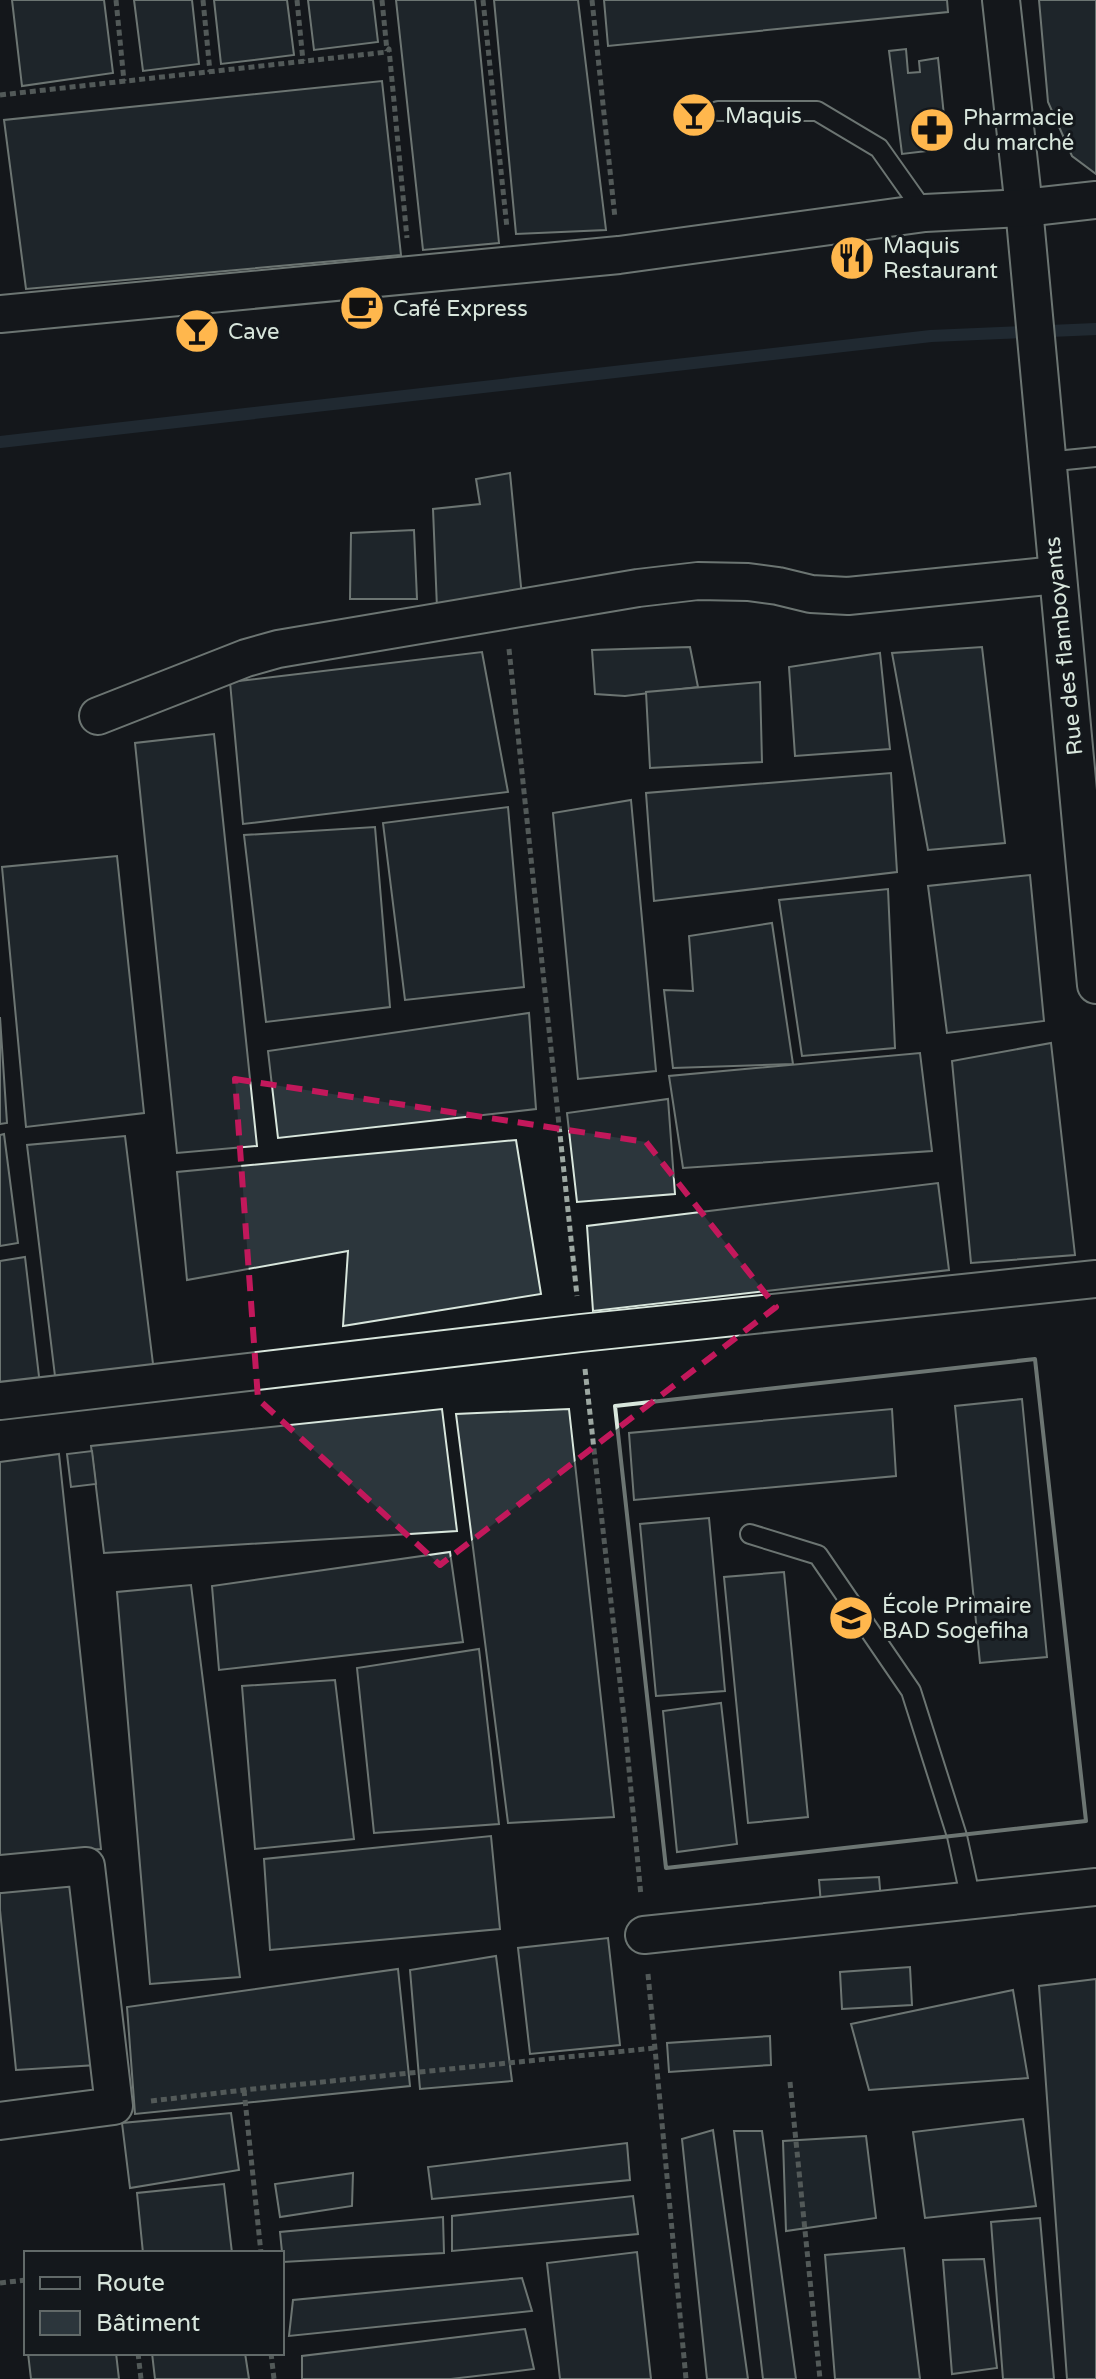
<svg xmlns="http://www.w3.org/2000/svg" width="1096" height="2379" viewBox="0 0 1096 2379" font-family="'Varela Round',sans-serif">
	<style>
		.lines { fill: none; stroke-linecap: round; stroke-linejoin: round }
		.stream { stroke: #2f3f4d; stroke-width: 12 }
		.building { fill: #2c363c; stroke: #d8e6dc; stroke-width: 2 }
		.service-casing { stroke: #d8e6dc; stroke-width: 22 }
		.minor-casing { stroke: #d8e6dc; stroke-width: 40 }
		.path { stroke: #9da8a2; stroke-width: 5; stroke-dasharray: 6 4; stroke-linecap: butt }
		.service { stroke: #14181c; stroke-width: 18 }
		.minor { stroke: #14181c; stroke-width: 36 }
		.wall { stroke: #d8e6dc; stroke-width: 4 }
		.marked { fill: none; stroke: #c2185b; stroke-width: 6; stroke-dasharray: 16 10; stroke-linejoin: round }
		.labels { text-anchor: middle; stroke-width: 6; stroke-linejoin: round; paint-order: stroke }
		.poi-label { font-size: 22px; fill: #d8e6dc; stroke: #14181c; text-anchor: start }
		.street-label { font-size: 22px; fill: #d8e6dc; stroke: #14181c }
	</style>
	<rect width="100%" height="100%" fill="#14181c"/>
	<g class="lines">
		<path class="stream" d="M 0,442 L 931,336 L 1096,329"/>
	</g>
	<g class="building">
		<path d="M 12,0 L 104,0 L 113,73 L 22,86 Z"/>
		<path d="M 134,0 L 192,0 L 199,64 L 143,71 Z"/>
		<path d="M 214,0 L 287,0 L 294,55 L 221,64 Z"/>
		<path d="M 308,0 L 373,0 L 378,42 L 314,50 Z"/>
		<path d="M 396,0 L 475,0 L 499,243 L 423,250 Z"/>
		<path d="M 494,0 L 578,0 L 606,230 L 516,234 Z"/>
		<path d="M 604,0 L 947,0 L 948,12 L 608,46 Z"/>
		<path d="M 1039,0 L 1096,0 L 1096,174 L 1072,156 L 1048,102 Z"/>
		<path d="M 906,49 L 908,73 L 920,72 L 919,61 L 938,58 L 946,135 L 935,150 L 902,154 L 889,51 Z"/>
		<path d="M 382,81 L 401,255 L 26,289 L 4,120 Z"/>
		<path d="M 510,473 L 522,597 L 437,608 L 433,509 L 480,504 L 476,479 Z"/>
		<path d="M 414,530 L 417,599 L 350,599 L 351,533 Z"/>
		<path d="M 690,647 L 698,687 L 625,696 L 595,694 L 592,650 Z"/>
		<path d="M 982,647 L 1005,843 L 928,850 L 892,653 Z"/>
		<path d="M 482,652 L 508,792 L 243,824 L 230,682 Z"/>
		<path d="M 880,653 L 890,749 L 795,756 L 789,667 Z"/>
		<path d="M 760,682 L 762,762 L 650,768 L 646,692 Z"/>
		<path d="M 214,734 L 257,1146 L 177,1153 L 135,743 Z"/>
		<path d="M 891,773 L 897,872 L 654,901 L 646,793 Z"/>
		<path d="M 631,800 L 656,1071 L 578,1079 L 553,813 Z"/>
		<path d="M 508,807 L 524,987 L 405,1000 L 383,823 Z"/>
		<path d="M 375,827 L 390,1007 L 266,1022 L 244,835 Z"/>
		<path d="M 117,856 L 144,1113 L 26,1127 L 2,867 Z"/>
		<path d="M 1030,875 L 1044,1021 L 947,1033 L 928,886 Z"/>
		<path d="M 888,889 L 895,1048 L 802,1056 L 779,900 Z"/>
		<path d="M 772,923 L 793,1064 L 673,1068 L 664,990 L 693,991 L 689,936 Z"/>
		<path d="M 529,1013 L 536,1109 L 278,1138 L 268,1051 Z"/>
		<path d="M 0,1017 L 7,1123 L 0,1124 Z"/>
		<path d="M 1051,1043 L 1075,1255 L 971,1263 L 952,1061 Z"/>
		<path d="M 920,1053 L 932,1151 L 683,1168 L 669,1076 Z"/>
		<path d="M 668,1099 L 675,1194 L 577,1202 L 567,1113 Z"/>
		<path d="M 4,1134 L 18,1243 L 0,1246 L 0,1135 Z"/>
		<path d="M 125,1136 L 154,1372 L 55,1376 L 27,1145 Z"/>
		<path d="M 516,1140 L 541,1294 L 343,1326 L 348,1251 L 187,1280 L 177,1172 Z"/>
		<path d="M 938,1183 L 949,1270 L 593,1311 L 587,1226 Z"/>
		<path d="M 25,1257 L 40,1385 L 0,1390 L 0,1261 Z"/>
		<path d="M 1022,1399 L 1047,1657 L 980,1663 L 955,1406 Z"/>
		<path d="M 442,1409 L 457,1531 L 104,1553 L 91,1446 Z"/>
		<path d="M 569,1409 L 614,1817 L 508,1823 L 456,1414 Z"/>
		<path d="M 892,1409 L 896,1476 L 634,1500 L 629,1433 Z"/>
		<path d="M 92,1451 L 96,1484 L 71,1487 L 67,1454 Z"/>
		<path d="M 59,1454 L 101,1849 L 0,1856 L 0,1462 Z"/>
		<path d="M 709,1518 L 725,1691 L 656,1696 L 640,1524 Z"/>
		<path d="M 450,1552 L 463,1642 L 219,1670 L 212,1586 Z"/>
		<path d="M 784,1572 L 808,1817 L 748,1823 L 724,1577 Z"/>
		<path d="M 191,1585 L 240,1977 L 150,1984 L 117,1592 Z"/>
		<path d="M 479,1649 L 499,1824 L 374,1833 L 357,1668 Z"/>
		<path d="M 335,1680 L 354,1839 L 255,1849 L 242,1686 Z"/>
		<path d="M 721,1703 L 737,1844 L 677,1852 L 663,1711 Z"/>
		<path d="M 491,1836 L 500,1929 L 270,1950 L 264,1859 Z"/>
		<path d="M 879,1877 L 881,1901 L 821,1904 L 819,1880 Z"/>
		<path d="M 79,1880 L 97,2065 L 16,2070 L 0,1910 L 0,1889 Z"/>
		<path d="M 608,1938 L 620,2045 L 530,2054 L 518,1948 Z"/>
		<path d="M 496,1956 L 512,2081 L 420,2089 L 410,1970 Z"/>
		<path d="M 910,1967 L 912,2005 L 842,2009 L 840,1972 Z"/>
		<path d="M 398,1969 L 410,2086 L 135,2114 L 127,2007 Z"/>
		<path d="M 1096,1979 L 1096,2379 L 1067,2379 L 1039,1986 Z"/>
		<path d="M 1013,1990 L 1028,2078 L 869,2090 L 851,2024 Z"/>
		<path d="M 770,2036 L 771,2065 L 669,2072 L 667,2043 Z"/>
		<path d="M 231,2113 L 239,2170 L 130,2188 L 122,2123 Z"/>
		<path d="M 1023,2119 L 1036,2206 L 925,2218 L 913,2132 Z"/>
		<path d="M 713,2130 L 748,2379 L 707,2379 L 682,2139 Z"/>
		<path d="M 734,2131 L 762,2131 L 796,2379 L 763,2379 Z"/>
		<path d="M 866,2136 L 876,2218 L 786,2231 L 783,2141 Z"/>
		<path d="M 627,2143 L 630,2180 L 432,2199 L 428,2167 Z"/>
		<path d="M 353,2173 L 352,2206 L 280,2217 L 275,2184 Z"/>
		<path d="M 224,2184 L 232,2253 L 143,2253 L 137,2193 Z"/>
		<path d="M 633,2196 L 638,2234 L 452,2251 L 452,2216 Z"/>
		<path d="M 443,2217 L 444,2253 L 283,2262 L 280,2232 Z"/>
		<path d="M 1040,2218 L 1054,2379 L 1003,2379 L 991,2222 Z"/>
		<path d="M 904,2248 L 920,2379 L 835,2379 L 825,2255 Z"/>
		<path d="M 637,2252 L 651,2379 L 560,2379 L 547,2263 Z"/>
		<path d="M 984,2259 L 997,2368 L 952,2374 L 943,2260 Z"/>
		<path d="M 522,2278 L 532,2311 L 289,2336 L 293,2300 Z"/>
		<path d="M 525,2329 L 534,2369 L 451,2379 L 302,2379 L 302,2356 Z"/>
		<path d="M 28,2353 L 116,2353 L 119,2379 L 31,2379 Z"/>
		<path d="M 152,2353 L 245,2353 L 249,2379 L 155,2379 Z"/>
	</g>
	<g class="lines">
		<g class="service-casing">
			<g id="service">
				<path d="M 718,111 L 817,111 L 879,148 L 925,213"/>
				<path d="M 1046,462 L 1096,457"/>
				<path d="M 750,1534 L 818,1555 L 911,1691 L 957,1836 L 971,1900"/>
			</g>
		</g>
		<g class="minor-casing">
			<g id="minor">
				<path d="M 1001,0 L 1024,208 L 1096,985"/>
				<path d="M 0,314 L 619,255 L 925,213 L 1024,208 L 1096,200"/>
				<path d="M 98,716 L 246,658 L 278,649 L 638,588 L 698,581 L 748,582 L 778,586 L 811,594 L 848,596 L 1057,575"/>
				<path d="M 0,1401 L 581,1333 L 1096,1279"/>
				<path d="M 0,1874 L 86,1866 L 114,2106 L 0,2121"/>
				<path d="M 644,1935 L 1096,1887"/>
			</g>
		</g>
		<g class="path">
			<path d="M 116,0 L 124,81"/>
			<path d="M 203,0 L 210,72"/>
			<path d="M 297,0 L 303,61"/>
			<path d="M 382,0 L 387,51"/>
			<path d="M 483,0 L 507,228"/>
			<path d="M 592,0 L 615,218"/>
			<path d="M 0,95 L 387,52 L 389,49 L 407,238"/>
			<path d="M 509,649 L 577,1296"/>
			<path d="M 585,1369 L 625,1727 L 641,1896"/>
			<path d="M 648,1974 L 686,2379"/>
			<path d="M 790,2082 L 820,2379"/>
			<path d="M 244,2090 L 261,2253"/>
			<path d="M 151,2101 L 244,2090 L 655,2048"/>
			<path d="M 0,2283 L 26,2280"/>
			<path d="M 138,2353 L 141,2379"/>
			<path d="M 271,2353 L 274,2379"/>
		</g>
		<use href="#service" class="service"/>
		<use href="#minor" class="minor"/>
		<path class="wall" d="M 1035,1359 L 1086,1821 L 666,1868 L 615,1406 Z"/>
	</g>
	<path d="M0 0H1096V2379H0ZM 235,1079 L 646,1142 L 776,1307 L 440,1565 L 258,1399 Z" fill="#14181c" fill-opacity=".55" fill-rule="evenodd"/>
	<path class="marked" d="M 235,1079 L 646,1142 L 776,1307 L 440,1565 L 258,1399 Z"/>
	<defs>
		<g id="bar-disc" transform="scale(2.3)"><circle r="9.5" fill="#ffb74d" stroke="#14181c"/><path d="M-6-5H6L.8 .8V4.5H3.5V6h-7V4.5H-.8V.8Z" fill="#111"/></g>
		<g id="pharmacy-disc" transform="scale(2.3)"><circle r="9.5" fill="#ffb74d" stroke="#14181c"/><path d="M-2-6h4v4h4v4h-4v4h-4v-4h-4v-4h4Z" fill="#111"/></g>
		<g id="restaurant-disc" transform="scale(2.3)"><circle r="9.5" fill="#ffb74d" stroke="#14181c"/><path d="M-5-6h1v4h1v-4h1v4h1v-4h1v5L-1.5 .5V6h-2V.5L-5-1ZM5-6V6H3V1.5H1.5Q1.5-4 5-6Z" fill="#111"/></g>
		<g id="cafe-disc" transform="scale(2.3)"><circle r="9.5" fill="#ffb74d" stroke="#14181c"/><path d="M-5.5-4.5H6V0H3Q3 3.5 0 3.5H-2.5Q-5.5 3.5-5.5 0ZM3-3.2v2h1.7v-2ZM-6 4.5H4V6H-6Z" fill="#111"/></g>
		<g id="school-disc" transform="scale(2.3)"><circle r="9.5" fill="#ffb74d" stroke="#14181c"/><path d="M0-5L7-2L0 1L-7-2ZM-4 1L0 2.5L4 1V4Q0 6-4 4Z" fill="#111"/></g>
	</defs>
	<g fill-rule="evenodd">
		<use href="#bar-disc" x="694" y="115"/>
		<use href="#pharmacy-disc" x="932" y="130"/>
		<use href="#restaurant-disc" x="852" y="258"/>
		<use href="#cafe-disc" x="362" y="308"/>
		<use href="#bar-disc" x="197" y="331"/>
		<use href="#school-disc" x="851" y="1618"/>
	</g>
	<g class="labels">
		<g class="poi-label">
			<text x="725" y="123">Maquis</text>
			<text x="963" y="125">Pharmacie<tspan x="963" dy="25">du marché</tspan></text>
			<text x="883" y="253">Maquis<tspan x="883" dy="25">Restaurant</tspan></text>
			<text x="393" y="316">Café Express</text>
			<text x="228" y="339">Cave</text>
			<text x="882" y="1613">École Primaire<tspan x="882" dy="25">BAD Sogefiha</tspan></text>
		</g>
		<g class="street-label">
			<text transform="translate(1063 646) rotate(-96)" y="8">Rue des flamboyants</text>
		</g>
	</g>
	<rect x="24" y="2251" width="260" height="104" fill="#14181c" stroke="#626a69" stroke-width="2"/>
	<rect x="40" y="2277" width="40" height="12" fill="#14181c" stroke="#626a69" stroke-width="2"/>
	<text x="96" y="2291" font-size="24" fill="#d8e6dc">Route</text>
	<rect x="40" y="2311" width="40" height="24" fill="#2c363c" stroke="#626a69" stroke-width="2"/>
	<text x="96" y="2331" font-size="24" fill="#d8e6dc">Bâtiment</text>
</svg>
